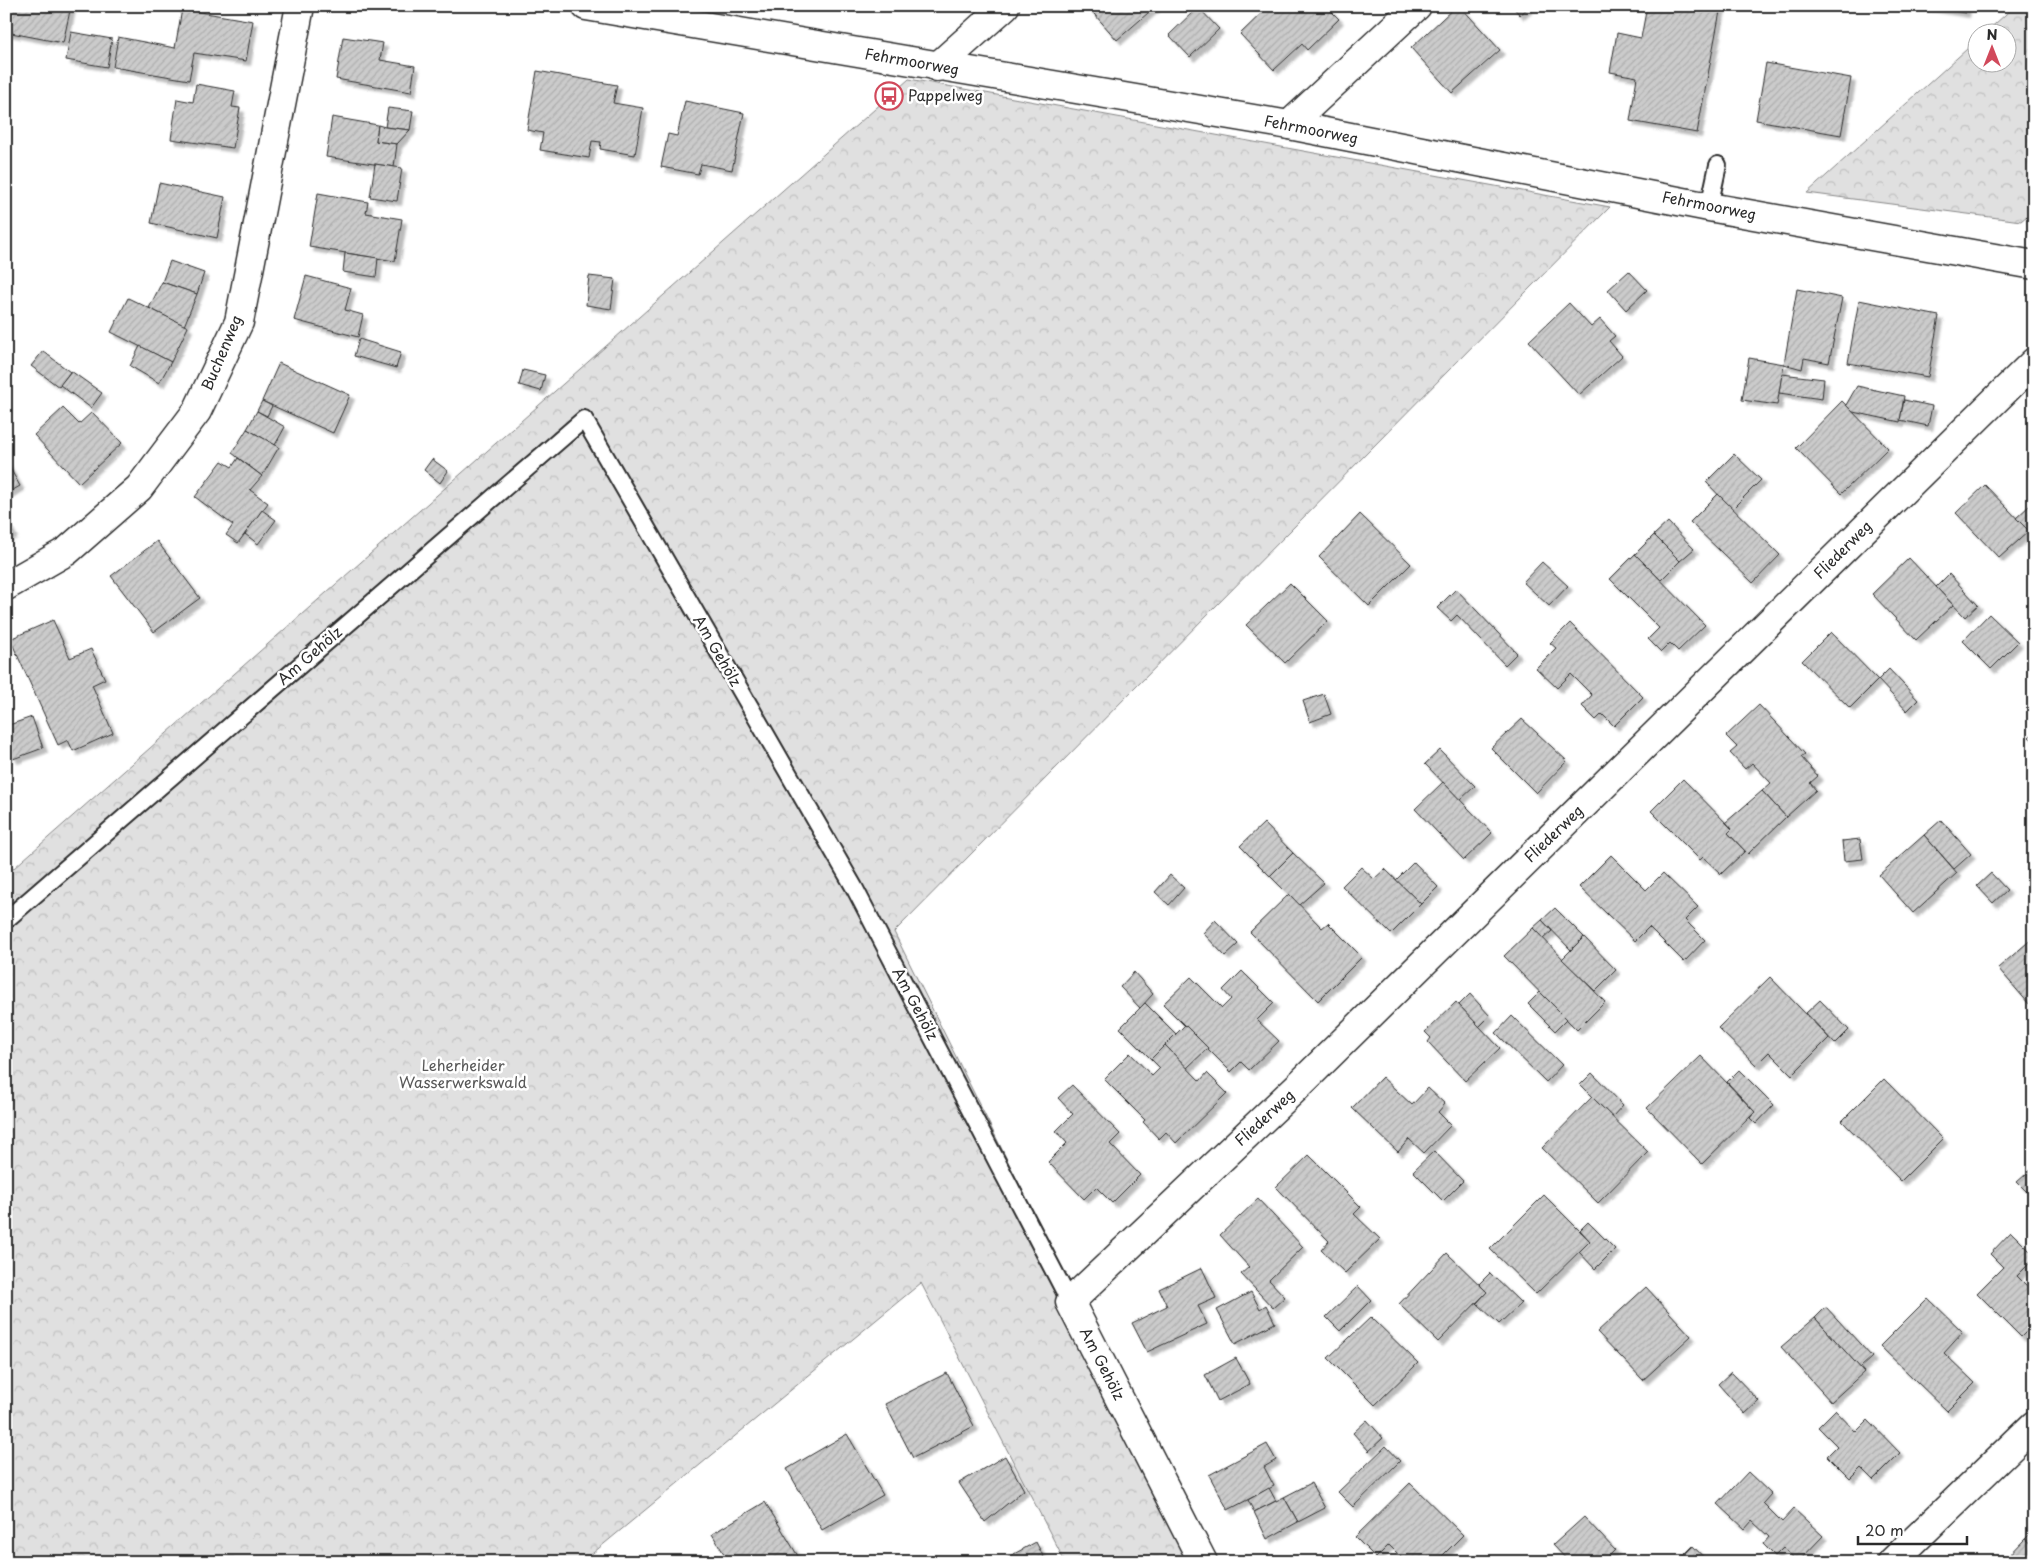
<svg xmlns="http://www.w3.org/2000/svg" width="2040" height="1568" viewBox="0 0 2040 1568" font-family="'Playpen Sans',sans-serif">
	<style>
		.forest { fill: url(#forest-crowns); stroke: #868686 }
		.building { fill: url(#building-hatch); stroke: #2b2b2b; filter: url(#shadow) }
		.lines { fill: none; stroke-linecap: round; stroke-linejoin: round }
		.lane-casing { stroke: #2b2b2b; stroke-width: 20 }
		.street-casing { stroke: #2b2b2b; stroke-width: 31 }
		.secondary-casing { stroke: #2b2b2b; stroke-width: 31 }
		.lane { stroke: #fff; stroke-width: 16 }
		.street { stroke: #fff; stroke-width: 28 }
		.secondary { stroke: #fff; stroke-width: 28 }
		.labels { text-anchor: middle; stroke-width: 5; stroke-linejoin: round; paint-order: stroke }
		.street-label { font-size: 15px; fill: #2b2b2b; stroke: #fff }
		.poi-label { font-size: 15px; fill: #2b2b2b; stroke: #fff; text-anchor: start }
		.park-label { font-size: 15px; fill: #585858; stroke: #fff }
	</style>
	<defs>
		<pattern id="forest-crowns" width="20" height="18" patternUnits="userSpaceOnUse" patternTransform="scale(1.25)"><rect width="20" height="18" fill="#e0e0e0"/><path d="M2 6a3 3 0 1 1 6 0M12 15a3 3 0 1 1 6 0" fill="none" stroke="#c0c0c0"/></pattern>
		<pattern id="building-hatch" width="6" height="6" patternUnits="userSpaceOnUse" patternTransform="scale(1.25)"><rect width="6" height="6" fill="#cbcbcb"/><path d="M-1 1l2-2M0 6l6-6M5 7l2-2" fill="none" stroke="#aeaeae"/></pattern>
		<filter id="shadow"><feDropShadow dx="4.5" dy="4.5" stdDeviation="1" flood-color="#0004"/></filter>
	</defs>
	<rect width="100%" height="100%" fill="#fff"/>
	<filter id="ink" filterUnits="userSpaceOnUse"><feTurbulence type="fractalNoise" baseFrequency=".02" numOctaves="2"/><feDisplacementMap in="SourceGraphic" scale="10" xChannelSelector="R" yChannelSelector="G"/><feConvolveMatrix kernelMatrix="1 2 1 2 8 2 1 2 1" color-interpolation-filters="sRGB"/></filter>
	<g filter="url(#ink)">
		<g class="forest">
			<path d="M 2015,6 L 2034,6 L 2034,210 L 2021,221 L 1807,193 L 1977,40 L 1978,62 L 2008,62 L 2008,32 L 1986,32 Z"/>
			<path d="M 909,79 L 1610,207 L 894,932 L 1207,1562 L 1065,1562 L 921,1283 L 582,1562 L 6,1562 L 6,875 Z"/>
		</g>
		<g class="building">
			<path d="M 6,6 L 71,6 L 63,43 L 6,32 Z"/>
			<path d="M 1087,6 L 1156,6 L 1117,40 Z"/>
			<path d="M 1269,6 L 1326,6 L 1339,19 L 1307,50 L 1302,44 L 1274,70 L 1240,34 Z"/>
			<path d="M 1456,6 L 1460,6 L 1500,50 L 1452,93 L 1411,48 Z"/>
			<path d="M 1512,6 L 1530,6 L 1520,15 Z"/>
			<path d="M 1647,6 L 1721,6 L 1697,133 L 1630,121 L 1637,77 L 1610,72 L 1617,33 L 1641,38 Z"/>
			<path d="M 1924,6 L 1966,6 L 1965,13 Z"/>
			<path d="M 1198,7 L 1219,29 L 1190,57 L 1169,35 Z"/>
			<path d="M 182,9 L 253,21 L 246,61 L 194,53 L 189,80 L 113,67 L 118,37 L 175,48 Z"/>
			<path d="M 71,32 L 112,39 L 107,67 L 66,60 Z"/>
			<path d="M 343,37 L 383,43 L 380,60 L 415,66 L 411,92 L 336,79 Z"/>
			<path d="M 1766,63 L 1851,78 L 1841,135 L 1756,120 Z"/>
			<path d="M 537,71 L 617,85 L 613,103 L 643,108 L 635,155 L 600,149 L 601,142 L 592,141 L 589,158 L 540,150 L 543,133 L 527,130 Z"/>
			<path d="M 196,84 L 235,91 L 232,107 L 240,108 L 233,148 L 171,139 L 177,99 L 193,102 Z"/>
			<path d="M 685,101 L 744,113 L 732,170 L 701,164 L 698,174 L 661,167 L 668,134 L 677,136 Z"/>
			<path d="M 388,108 L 413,111 L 410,130 L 385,127 Z"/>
			<path d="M 332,117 L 378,125 L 376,141 L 397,144 L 394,167 L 326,157 Z"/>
			<path d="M 378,125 L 385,127 L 410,130 L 397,144 L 376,141 Z"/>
			<path d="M 375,164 L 402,168 L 397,201 L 370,197 Z"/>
			<path d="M 159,183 L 225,197 L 217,238 L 151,223 Z"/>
			<path d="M 318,193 L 368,202 L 366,213 L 402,219 L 395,261 L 309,247 Z"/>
			<path d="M 345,253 L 378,258 L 376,277 L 343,272 Z"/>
			<path d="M 170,261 L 204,273 L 197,294 L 162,282 Z"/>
			<path d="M 1629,271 L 1647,290 L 1626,310 L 1608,290 Z"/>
			<path d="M 306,276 L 351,288 L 345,310 L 363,315 L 358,337 L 294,320 Z"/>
			<path d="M 589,276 L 615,279 L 611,309 L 586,305 Z"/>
			<path d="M 162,282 L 197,294 L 184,326 L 149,308 Z"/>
			<path d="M 1797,289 L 1842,298 L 1829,363 L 1804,358 L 1802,369 L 1784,364 Z"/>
			<path d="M 128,298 L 188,327 L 171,362 L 111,332 Z"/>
			<path d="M 1859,300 L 1939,316 L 1928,377 L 1848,363 Z"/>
			<path d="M 1569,303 L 1591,327 L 1600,319 L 1615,336 L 1609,341 L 1622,356 L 1579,395 L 1529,341 Z"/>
			<path d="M 359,339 L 401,352 L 396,368 L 354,356 Z"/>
			<path d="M 140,346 L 171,362 L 159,383 L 130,366 Z"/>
			<path d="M 43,351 L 70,372 L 59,387 L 31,366 Z"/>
			<path d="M 1749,358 L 1784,364 L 1777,405 L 1742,400 Z"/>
			<path d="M 279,363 L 350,395 L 333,433 L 262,401 Z"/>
			<path d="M 523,370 L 545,375 L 541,391 L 519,385 Z"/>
			<path d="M 71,371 L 102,393 L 91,408 L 60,385 Z"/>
			<path d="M 1782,374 L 1824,379 L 1822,399 L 1779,393 Z"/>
			<path d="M 1857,386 L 1904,396 L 1900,422 L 1853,412 L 1846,405 Z"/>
			<path d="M 1904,400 L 1932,406 L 1928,426 L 1900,420 Z"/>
			<path d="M 262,401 L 272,406 L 267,416 L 257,411 Z"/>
			<path d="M 1842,401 L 1888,448 L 1841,494 L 1796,448 Z"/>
			<path d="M 63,408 L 79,424 L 92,412 L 122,443 L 79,483 L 34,435 Z"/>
			<path d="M 257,411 L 285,427 L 275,445 L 247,429 Z"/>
			<path d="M 247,429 L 279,447 L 262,476 L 232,453 Z"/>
			<path d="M 1734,454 L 1761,480 L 1732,509 L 1706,482 Z"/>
			<path d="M 238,458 L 262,476 L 250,490 L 268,503 L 238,543 L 226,535 L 233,525 L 195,497 L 222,461 L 232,467 Z"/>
			<path d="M 432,459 L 448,471 L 440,483 L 424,470 Z"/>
			<path d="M 6,461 L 20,486 L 6,494 Z"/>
			<path d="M 1985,485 L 2029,531 L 1999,558 L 1956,513 Z"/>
			<path d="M 1718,494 L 1780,555 L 1753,583 L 1690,522 Z"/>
			<path d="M 2030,505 L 2034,509 L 2034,536 L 2016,518 Z"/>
			<path d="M 262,510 L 276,520 L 258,544 L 245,534 Z"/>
			<path d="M 1360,514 L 1411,564 L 1369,606 L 1319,557 Z"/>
			<path d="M 6,520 L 13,533 L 6,537 Z"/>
			<path d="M 1668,522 L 1694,549 L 1680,561 L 1654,535 Z"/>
			<path d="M 1654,535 L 1680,561 L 1661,580 L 1635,554 Z"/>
			<path d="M 157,541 L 200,598 L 154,632 L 111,576 Z"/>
			<path d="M 1635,554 L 1705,625 L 1678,651 L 1670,643 L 1661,652 L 1648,639 L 1659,628 L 1610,579 Z"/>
			<path d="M 1909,558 L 1953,605 L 1916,640 L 1872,594 Z"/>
			<path d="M 1542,562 L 1568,586 L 1549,606 L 1523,582 Z"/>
			<path d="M 1949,574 L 1978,605 L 1965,617 L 1936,587 Z"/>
			<path d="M 1290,583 L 1328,621 L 1285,663 L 1246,625 Z"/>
			<path d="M 1456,589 L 1517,653 L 1505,665 L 1457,615 L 1451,621 L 1437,608 Z"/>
			<path d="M 1989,614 L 2018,642 L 1991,669 L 1963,641 Z"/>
			<path d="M 53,620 L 70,658 L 91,649 L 105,679 L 92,685 L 113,733 L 73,751 L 68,740 L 58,745 L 10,639 Z"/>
			<path d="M 1570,623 L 1643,697 L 1614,726 L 1602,714 L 1596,720 L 1582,706 L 1592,695 L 1571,674 L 1557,688 L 1536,668 L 1556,648 L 1550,643 Z"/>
			<path d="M 1831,632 L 1878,680 L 1850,708 L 1802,661 Z"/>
			<path d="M 1889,669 L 1918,700 L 1907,711 L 1878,680 Z"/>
			<path d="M 1324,694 L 1331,714 L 1310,722 L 1303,701 Z"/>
			<path d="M 1759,705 L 1805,754 L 1801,757 L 1818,776 L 1810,783 L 1816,790 L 1786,817 L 1762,791 L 1771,783 L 1752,763 L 1745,769 L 1730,753 L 1737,747 L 1726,736 Z"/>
			<path d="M 32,717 L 43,748 L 13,759 L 6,742 L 6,726 Z"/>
			<path d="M 1522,719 L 1567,761 L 1536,793 L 1491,748 Z"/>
			<path d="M 2034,732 L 2034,742 L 2029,737 Z"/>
			<path d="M 1440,750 L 1475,786 L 1460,800 L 1425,764 Z"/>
			<path d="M 1683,779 L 1732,829 L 1728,833 L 1745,851 L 1721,874 L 1703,857 L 1700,860 L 1651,811 Z"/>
			<path d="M 1443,782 L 1492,833 L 1464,860 L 1415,809 Z"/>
			<path d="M 1762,791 L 1786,817 L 1748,854 L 1728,833 L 1732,829 L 1726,822 Z"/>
			<path d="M 1941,820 L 1971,854 L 1954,869 L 1924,835 Z"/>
			<path d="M 1264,823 L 1293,853 L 1270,876 L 1240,846 Z"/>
			<path d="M 1924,835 L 1957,873 L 1913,913 L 1879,875 Z"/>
			<path d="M 1860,839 L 1863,859 L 1844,861 L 1842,841 Z"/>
			<path d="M 1293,853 L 1324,883 L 1299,905 L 1270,876 Z"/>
			<path d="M 1611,855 L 1646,890 L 1663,873 L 1698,907 L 1685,920 L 1705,940 L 1684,962 L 1649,927 L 1635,941 L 1579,887 Z"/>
			<path d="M 1414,862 L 1438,887 L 1421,904 L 1396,880 Z"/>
			<path d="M 1361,867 L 1374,879 L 1385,869 L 1421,904 L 1391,934 L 1342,886 Z"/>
			<path d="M 1991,873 L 2007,890 L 1993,903 L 1977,886 Z"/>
			<path d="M 1170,875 L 1184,888 L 1169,905 L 1155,892 Z"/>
			<path d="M 1289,894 L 1322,928 L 1328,923 L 1362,957 L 1318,1001 L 1250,932 Z"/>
			<path d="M 1555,908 L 1584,937 L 1571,950 L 1542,920 Z"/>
			<path d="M 1215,920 L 1238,944 L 1225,956 L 1203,933 Z"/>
			<path d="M 1542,920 L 1552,931 L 1543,939 L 1533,928 Z"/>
			<path d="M 1533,928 L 1605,1002 L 1577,1030 L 1504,956 Z"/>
			<path d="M 1584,937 L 1616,970 L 1595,991 L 1562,959 Z"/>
			<path d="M 2034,937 L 2034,1000 L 2029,1004 L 1998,968 Z"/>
			<path d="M 1242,971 L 1274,1003 L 1257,1020 L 1279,1041 L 1249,1070 L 1241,1062 L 1231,1072 L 1163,1004 L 1191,977 L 1222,1008 L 1231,999 L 1223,990 Z"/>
			<path d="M 1134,972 L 1153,994 L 1140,1008 L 1120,987 Z"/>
			<path d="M 1770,977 L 1829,1038 L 1792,1075 L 1769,1052 L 1756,1065 L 1718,1028 Z"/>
			<path d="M 1540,992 L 1567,1019 L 1555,1031 L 1528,1004 Z"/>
			<path d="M 1470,994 L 1490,1016 L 1479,1027 L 1459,1005 Z"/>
			<path d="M 1820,1000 L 1849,1030 L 1835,1044 L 1806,1013 Z"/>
			<path d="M 1456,1002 L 1500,1048 L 1465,1081 L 1428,1042 L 1431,1038 L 1425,1032 Z"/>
			<path d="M 1145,1003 L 1176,1034 L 1151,1059 L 1120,1028 Z"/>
			<path d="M 1512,1016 L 1562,1065 L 1546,1082 L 1496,1033 Z"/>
			<path d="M 1185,1025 L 1208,1048 L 1187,1068 L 1165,1045 Z"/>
			<path d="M 1165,1045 L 1200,1081 L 1207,1073 L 1227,1093 L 1176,1143 L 1166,1132 L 1159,1139 L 1143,1122 L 1145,1120 L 1104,1079 L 1130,1053 L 1152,1076 L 1160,1068 L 1151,1059 Z"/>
			<path d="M 1701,1056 L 1755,1112 L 1702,1164 L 1647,1108 Z"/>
			<path d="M 1739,1070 L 1774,1105 L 1756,1124 L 1750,1118 L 1755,1112 L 1727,1082 Z"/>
			<path d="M 1592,1073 L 1623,1105 L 1612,1117 L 1580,1085 Z"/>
			<path d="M 1382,1077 L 1412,1105 L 1428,1088 L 1445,1104 L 1438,1112 L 1451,1125 L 1424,1153 L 1409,1139 L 1398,1152 L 1352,1108 Z"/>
			<path d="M 1884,1079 L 1943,1139 L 1901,1181 L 1842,1121 Z"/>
			<path d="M 1072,1085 L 1120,1134 L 1110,1144 L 1140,1175 L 1112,1203 L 1096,1187 L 1084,1199 L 1048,1162 L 1067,1143 L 1056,1131 L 1073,1114 L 1058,1098 Z"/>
			<path d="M 1592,1097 L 1648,1152 L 1598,1203 L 1542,1148 Z"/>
			<path d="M 1434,1151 L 1463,1181 L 1443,1201 L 1413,1171 Z"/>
			<path d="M 1309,1155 L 1361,1207 L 1354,1214 L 1380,1239 L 1345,1273 L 1321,1250 L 1329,1241 L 1276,1187 Z"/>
			<path d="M 2034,1167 L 2034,1199 L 2017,1182 Z"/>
			<path d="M 1544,1195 L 1590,1241 L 1536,1294 L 1490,1249 Z"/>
			<path d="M 1258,1199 L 1303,1247 L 1269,1280 L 1285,1297 L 1273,1308 L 1241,1274 L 1249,1267 L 1220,1235 Z"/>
			<path d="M 1588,1222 L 1615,1249 L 1595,1269 L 1579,1252 L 1590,1241 L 1580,1230 Z"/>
			<path d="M 2011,1232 L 2034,1255 L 2034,1259 L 2017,1276 L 2034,1293 L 2034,1324 L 2021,1337 L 1977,1293 L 2003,1267 L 1990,1254 Z"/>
			<path d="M 1447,1253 L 1487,1292 L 1438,1342 L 1399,1304 Z"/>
			<path d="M 1202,1268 L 1216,1298 L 1198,1306 L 1207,1324 L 1147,1352 L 1132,1323 L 1167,1306 L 1159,1289 Z"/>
			<path d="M 1490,1273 L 1521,1303 L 1499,1324 L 1477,1303 L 1487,1292 L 1479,1284 Z"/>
			<path d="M 1358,1286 L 1371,1300 L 1340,1331 L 1326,1317 Z"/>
			<path d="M 1646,1287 L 1691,1336 L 1643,1380 L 1597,1332 Z"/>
			<path d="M 1251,1292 L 1260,1309 L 1266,1305 L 1275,1323 L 1235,1344 L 1217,1310 Z"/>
			<path d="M 1928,1298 L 1963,1332 L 1944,1353 L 1975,1383 L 1947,1411 L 1880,1346 Z"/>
			<path d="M 1826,1307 L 1872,1357 L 1860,1368 L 1815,1318 Z"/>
			<path d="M 1371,1317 L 1418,1363 L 1375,1405 L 1328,1358 Z"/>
			<path d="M 1815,1318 L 1864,1372 L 1831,1402 L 1781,1347 Z"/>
			<path d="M 1236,1358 L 1250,1384 L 1218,1401 L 1205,1375 Z"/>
			<path d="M 1731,1372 L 1759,1401 L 1745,1414 L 1718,1384 Z"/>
			<path d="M 947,1373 L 974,1426 L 913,1458 L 885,1404 Z"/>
			<path d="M 1835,1410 L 1856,1432 L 1868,1420 L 1900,1453 L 1873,1480 L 1861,1468 L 1850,1479 L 1827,1456 L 1837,1446 L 1818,1427 Z"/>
			<path d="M 1367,1420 L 1383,1438 L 1369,1451 L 1353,1433 Z"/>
			<path d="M 847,1434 L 883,1495 L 822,1530 L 787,1469 Z"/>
			<path d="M 1267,1444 L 1276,1460 L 1264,1467 L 1274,1486 L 1228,1510 L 1209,1475 Z"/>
			<path d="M 1386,1446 L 1400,1461 L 1353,1507 L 1338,1492 Z"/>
			<path d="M 1005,1456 L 1024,1490 L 985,1522 L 959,1483 Z"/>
			<path d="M 1748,1472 L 1771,1494 L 1763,1503 L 1782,1522 L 1794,1509 L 1823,1536 L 1798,1562 L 1783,1548 L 1775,1556 L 1763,1544 L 1769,1537 L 1752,1521 L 1745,1529 L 1718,1504 Z"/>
			<path d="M 1311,1483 L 1325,1508 L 1298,1522 L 1284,1497 Z"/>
			<path d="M 1410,1483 L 1463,1535 L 1436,1562 L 1406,1562 L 1389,1545 L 1376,1558 L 1355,1537 Z"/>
			<path d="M 1269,1488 L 1276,1501 L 1254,1512 L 1248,1500 Z"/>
			<path d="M 1284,1497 L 1298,1522 L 1267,1539 L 1254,1512 Z"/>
			<path d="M 765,1502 L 801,1561 L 729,1562 L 712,1534 Z"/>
			<path d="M 1584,1517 L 1615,1550 L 1603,1562 L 1569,1562 L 1553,1545 Z"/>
			<path d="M 2034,1530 L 2034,1547 L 2025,1539 Z"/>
			<path d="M 2025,1539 L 2034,1547 L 2034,1562 L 2003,1562 Z"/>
			<path d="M 1036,1542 L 1046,1562 L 999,1562 Z"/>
			<path d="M 1693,1546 L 1708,1562 L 1677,1562 Z"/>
		</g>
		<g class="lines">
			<g class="lane-casing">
				<g id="lane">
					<path d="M 1709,207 L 1718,165"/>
					<path d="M 6,920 L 584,419 L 854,887 L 1070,1302"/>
				</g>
			</g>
			<g class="street-casing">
				<g id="street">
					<path d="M 937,67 L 1005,6"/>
					<path d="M 1289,125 L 1417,6"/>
					<path d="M 6,586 L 67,551 L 139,488 L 197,411 L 239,322 L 300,6"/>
					<path d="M 1203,1562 L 1070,1302 L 1297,1087 L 2034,362"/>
				</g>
			</g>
			<g class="secondary-casing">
				<g id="secondary">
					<path d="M 586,6 L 1289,125 L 1709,207 L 2034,265"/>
					<path d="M 1892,1562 L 2034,1425"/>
				</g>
			</g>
			<use href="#lane" class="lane"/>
			<use href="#street" class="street"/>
			<use href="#secondary" class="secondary"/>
		</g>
	</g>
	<defs>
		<g id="bus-ring" transform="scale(1.4375)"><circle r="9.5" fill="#fff" stroke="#d1495b" stroke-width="1.5"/><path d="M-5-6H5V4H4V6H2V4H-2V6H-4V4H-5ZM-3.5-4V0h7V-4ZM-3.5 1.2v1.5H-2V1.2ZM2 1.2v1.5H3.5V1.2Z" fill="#d1495b"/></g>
	</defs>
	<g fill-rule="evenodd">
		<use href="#bus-ring" x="889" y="96"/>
	</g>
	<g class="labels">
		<g class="street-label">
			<text transform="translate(912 62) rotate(10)" y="5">Fehrmoorweg</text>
			<text transform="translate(1311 130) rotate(11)" y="5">Fehrmoorweg</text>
			<text transform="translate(1709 206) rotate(11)" y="5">Fehrmoorweg</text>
			<text transform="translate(222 353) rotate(-67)" y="5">Buchenweg</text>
			<text transform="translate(1843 550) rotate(-45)" y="5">Fliederweg</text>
			<text transform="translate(717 651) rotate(60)" y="5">Am Gehölz</text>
			<text transform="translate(310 656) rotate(-41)" y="5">Am Gehölz</text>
			<text transform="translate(1554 834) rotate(-44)" y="5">Fliederweg</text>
			<text transform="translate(915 1004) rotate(62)" y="5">Am Gehölz</text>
			<text transform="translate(1265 1118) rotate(-43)" y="5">Fliederweg</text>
			<text transform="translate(1102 1364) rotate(63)" y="5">Am Gehölz</text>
		</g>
		<g class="poi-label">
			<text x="908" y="101">Pappelweg</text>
		</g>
		<g class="park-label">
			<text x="463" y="1071">Leherheider<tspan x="463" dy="17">Wasserwerkswald</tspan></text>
		</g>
	</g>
	<rect width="2040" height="1568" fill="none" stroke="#fff" stroke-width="25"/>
	<rect x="12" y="12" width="2015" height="1543" fill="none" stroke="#2b2b2b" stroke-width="2" filter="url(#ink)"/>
	<g transform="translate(1992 48)"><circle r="24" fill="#ffffff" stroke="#aaaaaa"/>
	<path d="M0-4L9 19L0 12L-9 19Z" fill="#d1495b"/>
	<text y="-8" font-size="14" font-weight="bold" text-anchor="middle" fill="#2b2b2b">N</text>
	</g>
	<path d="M1858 1536v8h109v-8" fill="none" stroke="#2b2b2b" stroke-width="2.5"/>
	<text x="1865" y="1536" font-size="15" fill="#2b2b2b" stroke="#ffffff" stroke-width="4" paint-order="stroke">20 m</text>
</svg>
